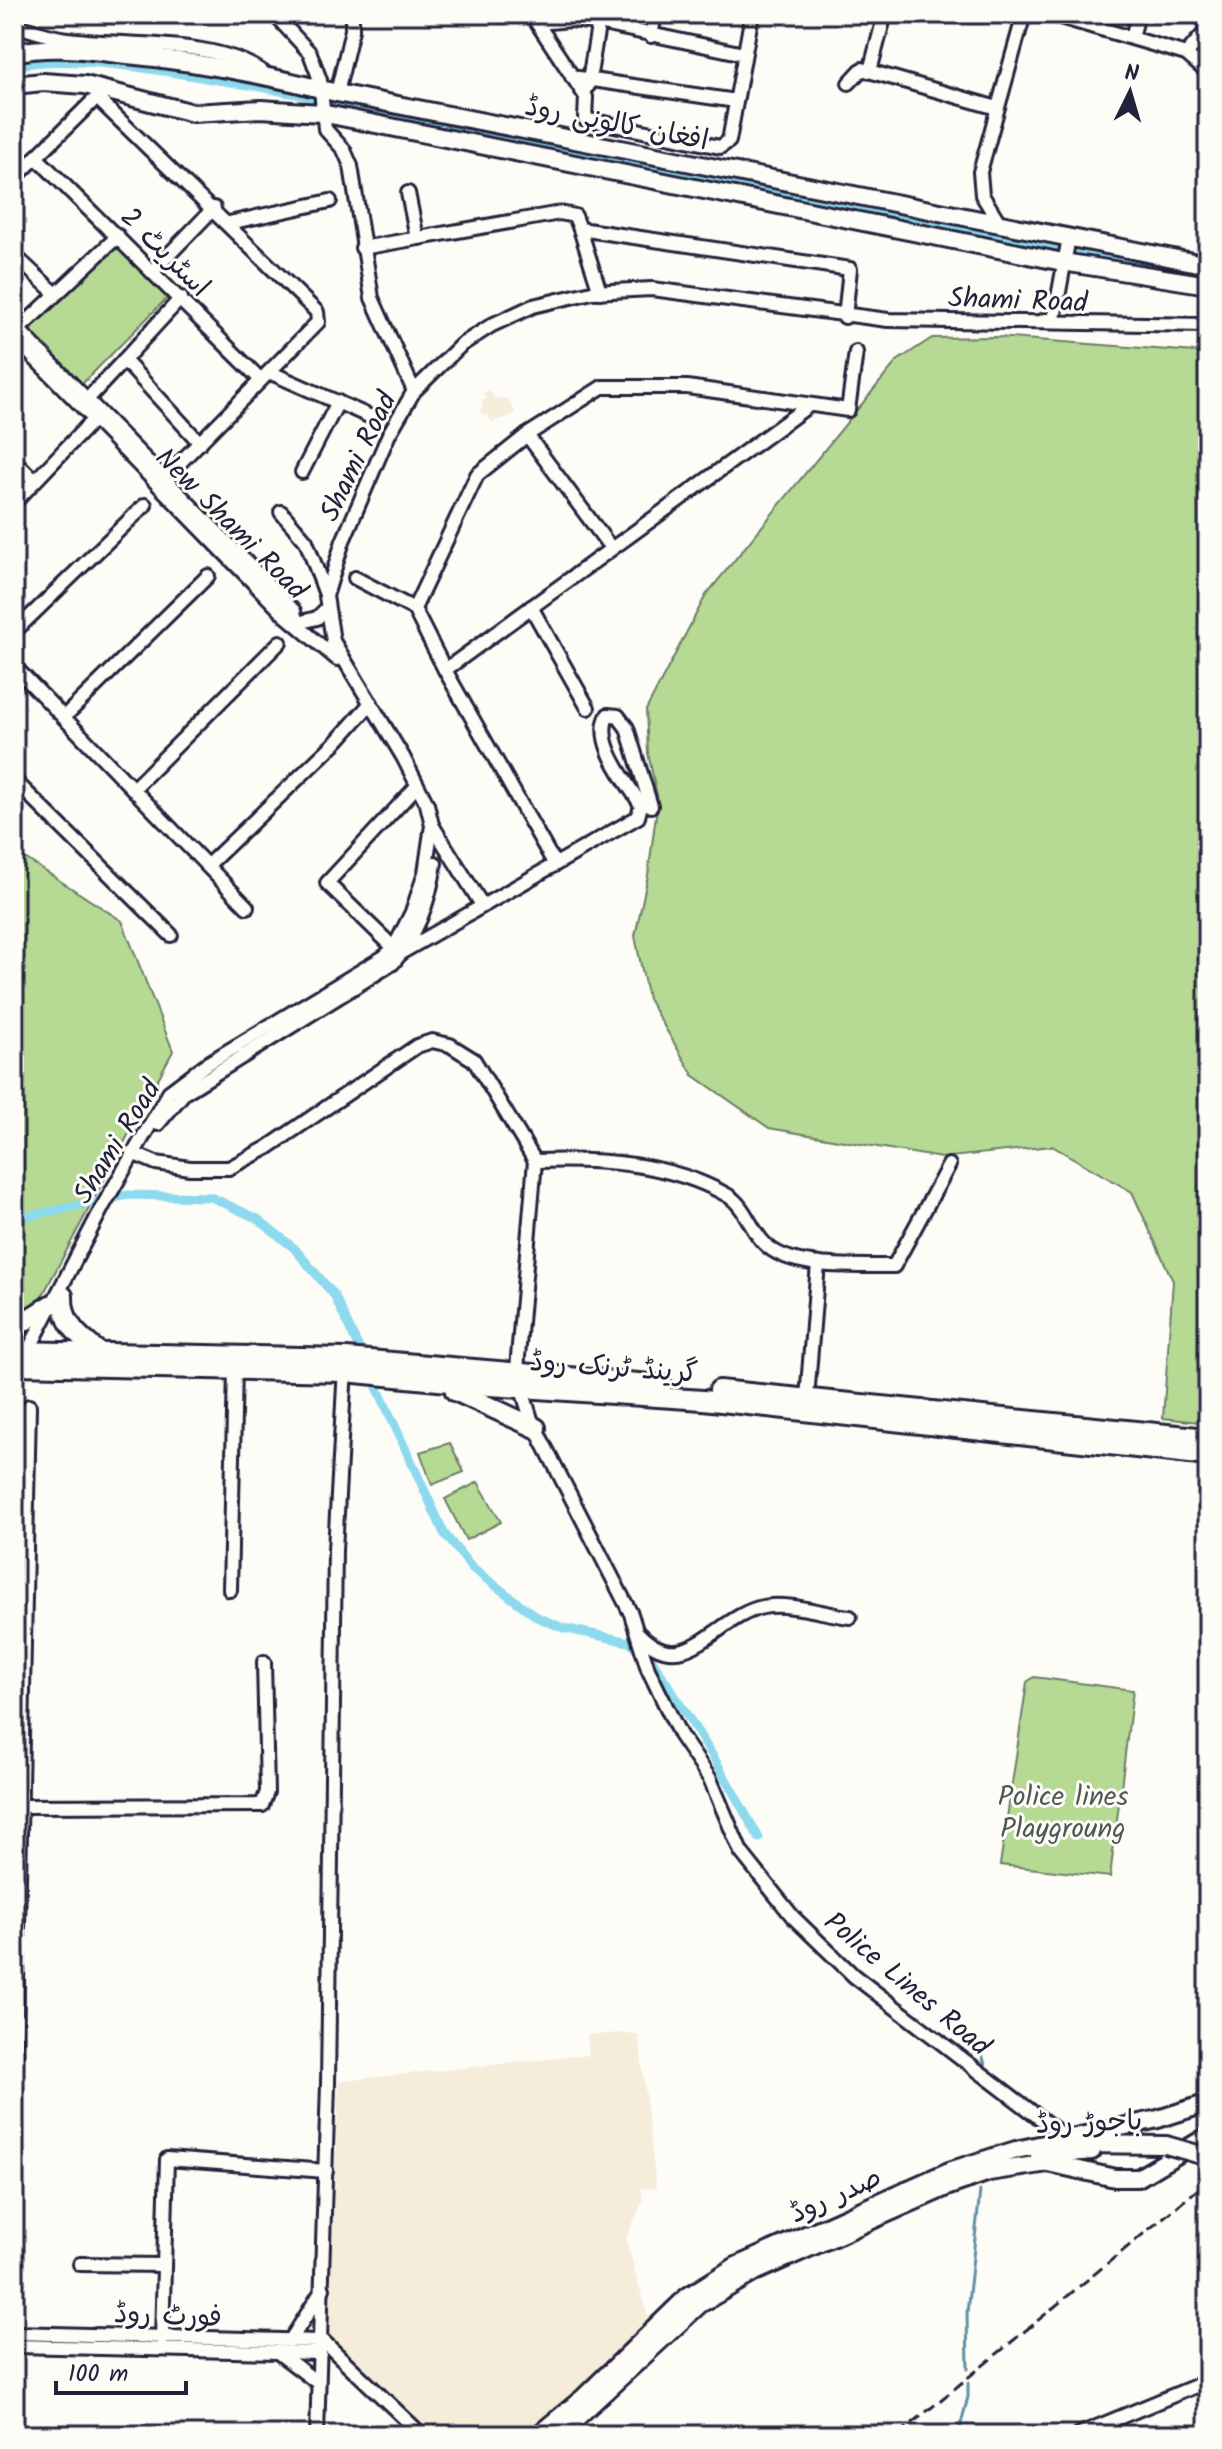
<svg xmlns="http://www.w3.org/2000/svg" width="1222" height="2449" viewBox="0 0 1222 2449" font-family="Kalam,'Playpen Sans Arabic',sans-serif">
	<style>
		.built { fill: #f5ecda }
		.green { fill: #b6d994; stroke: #6c7e68; stroke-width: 2 }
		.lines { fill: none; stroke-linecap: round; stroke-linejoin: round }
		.stream { stroke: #6290a6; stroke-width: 3 }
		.canal { stroke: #8dd9ed; stroke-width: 9 }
		.minor-casing { stroke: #22223b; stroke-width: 18 }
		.major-casing { stroke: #22223b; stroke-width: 22 }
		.highway-casing { stroke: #22223b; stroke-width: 24 }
		.minor { stroke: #fdfcf7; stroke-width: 12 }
		.major { stroke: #fdfcf7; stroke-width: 16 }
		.highway { stroke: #fdfcf7; stroke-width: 18 }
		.rail { stroke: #22223b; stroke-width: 3; stroke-dasharray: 12 6; stroke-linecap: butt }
		.major-bridge-casing { stroke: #22223b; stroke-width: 22; stroke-linecap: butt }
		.major-bridge { stroke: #fdfcf7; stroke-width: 16 }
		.labels { text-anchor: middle; stroke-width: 6; stroke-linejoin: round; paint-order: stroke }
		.street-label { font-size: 28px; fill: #22223b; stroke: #fdfcf7 }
		.park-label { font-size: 28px; fill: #4e5956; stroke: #fdfcf7 }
	</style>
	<rect width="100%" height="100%" fill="#fdfcf7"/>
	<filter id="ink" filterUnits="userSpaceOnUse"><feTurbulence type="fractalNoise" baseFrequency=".0125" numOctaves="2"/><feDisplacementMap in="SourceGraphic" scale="16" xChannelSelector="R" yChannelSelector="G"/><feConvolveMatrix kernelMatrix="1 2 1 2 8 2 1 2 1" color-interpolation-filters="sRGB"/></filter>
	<g filter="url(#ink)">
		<g class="built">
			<path d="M 489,390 L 494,398 L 508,399 L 516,414 L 492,422 L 487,414 L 484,416 L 479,410 L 483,407 L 481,402 L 487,399 L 483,393 Z"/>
			<path d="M 630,2033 L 639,2036 L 656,2188 L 641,2189 L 643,2200 L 626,2239 L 651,2329 L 531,2435 L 422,2435 L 328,2337 L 339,2081 L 589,2055 L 587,2035 Z"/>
		</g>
		<g class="green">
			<path d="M 118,240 L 170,295 L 81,385 L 22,330 Z"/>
			<path d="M 996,337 L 1208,353 L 1208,1423 L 1163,1418 L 1173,1281 L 1132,1192 L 1052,1146 L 941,1158 L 769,1128 L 693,1075 L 648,999 L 635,936 L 648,875 L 658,800 L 648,753 L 646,710 L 706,595 L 897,361 L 932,338 Z"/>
			<path d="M 14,851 L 122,921 L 173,1051 L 38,1304 L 14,1317 Z"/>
			<path d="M 450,1443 L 464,1472 L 432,1485 L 420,1452 Z"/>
			<path d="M 478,1482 L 501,1522 L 466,1540 L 445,1499 Z"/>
			<path d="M 1034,1677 L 1133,1690 L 1110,1877 L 1000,1865 L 1027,1682 Z"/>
		</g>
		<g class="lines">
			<g class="stream">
				<path d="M 857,1948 L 869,1961"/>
				<path d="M 963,2037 L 981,2051 L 988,2075"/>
				<path d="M 968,2369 L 967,2313 L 980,2191"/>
				<path d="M 958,2435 L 968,2397 L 968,2383"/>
			</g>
			<g class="canal">
				<path d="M 14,66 C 83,51 190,77 261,87 L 1202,276"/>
				<path d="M 14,1219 L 128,1195 L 211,1197 L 258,1219 L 294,1248 L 334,1295 L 364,1359"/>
				<path d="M 372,1376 L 444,1533 L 472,1568 L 537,1617 L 563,1628 L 629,1642 L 652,1660 L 714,1758 L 759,1838"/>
			</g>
			<g class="minor-casing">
				<g id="minor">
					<path d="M 274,14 L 310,53 L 320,80 L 325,129 L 344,150 L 351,166 L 372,298 L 414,391"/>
					<path d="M 531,14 L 586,97 L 585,119 L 720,147 L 729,141 L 752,14"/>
					<path d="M 1050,14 L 1186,54"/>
					<path d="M 538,23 L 571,20 L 598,23 L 744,54"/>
					<path d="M 14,25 C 31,30 50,37 67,39 C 126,47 218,38 265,74"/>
					<path d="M 1208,29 L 1186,54 L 1208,73"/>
					<path d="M 651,36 L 655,14"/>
					<path d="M 1132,38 L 1138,14"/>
					<path d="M 870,71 L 885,14"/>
					<path d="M 572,77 L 736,101"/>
					<path d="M 849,83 L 862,69 L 997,108"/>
					<path d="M 588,86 L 600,14"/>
					<path d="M 337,93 L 352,30 L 352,14"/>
					<path d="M 36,157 L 261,380"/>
					<path d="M 14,179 L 93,101 L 99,100 L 317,312 L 318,322 L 159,484"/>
					<path d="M 408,193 L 417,238"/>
					<path d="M 229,223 L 330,201"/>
					<path d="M 1000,224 L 982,195 L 980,172 L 1024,14"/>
					<path d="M 580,229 L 600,292"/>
					<path d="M 362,248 L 560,213 L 575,216 L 580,229 L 850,269 L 845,317"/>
					<path d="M 14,255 L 56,294"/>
					<path d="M 153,271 L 214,208"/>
					<path d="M 181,298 L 124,360 L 200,443"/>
					<path d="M 1044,320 L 1052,320 L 1055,314 L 1069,237"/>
					<path d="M 14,325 L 294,611 L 296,621"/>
					<path d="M 15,333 L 118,236"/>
					<path d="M 14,337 L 285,615 L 337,659"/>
					<path d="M 269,372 L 371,417"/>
					<path d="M 83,404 L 124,360"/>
					<path d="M 527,435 L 611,548"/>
					<path d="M 14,460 L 35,481"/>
					<path d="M 302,472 L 338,402"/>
					<path d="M 14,503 L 94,419"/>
					<path d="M 281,512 L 306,541 L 325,592"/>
					<path d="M 355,578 L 414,609"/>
					<path d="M 531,607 L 588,708"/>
					<path d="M 298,623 L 317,618 L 326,609"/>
					<path d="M 14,632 L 145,505"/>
					<path d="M 14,666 L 247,907"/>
					<path d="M 445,670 L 414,609 L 477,475 L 527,435 L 602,387 L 687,387 L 848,410 L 856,352"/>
					<path d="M 64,717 L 208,576"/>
					<path d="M 14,780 L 171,935"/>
					<path d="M 417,786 L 327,883 L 394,948 L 404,951 L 638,817 L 641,805 C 627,782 593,742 608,715 L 618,716 L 627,728 L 651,806"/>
					<path d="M 134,788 L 280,642"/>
					<path d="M 432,825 L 482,905"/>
					<path d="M 554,863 L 445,670 L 808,406"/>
					<path d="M 208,865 L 337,741 L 371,703"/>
					<path d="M 158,1124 L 184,1093 L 393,963 C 417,935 430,899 435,863"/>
					<path d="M 132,1153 L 156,1163 L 190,1168 L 229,1168 L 267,1148 L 417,1046 L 432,1041 L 450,1045 L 474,1060 L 535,1161 L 518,1357 L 517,1373 L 531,1419 L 631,1614 L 648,1669 L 680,1735 L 710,1779 L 741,1852 L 793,1917 L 854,1976 L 1066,2138"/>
					<path d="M 535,1161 C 601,1159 668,1162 727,1195 C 745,1205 750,1229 764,1243 C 790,1271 858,1265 894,1266 L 949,1165"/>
					<path d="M 26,1355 L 103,1206 L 169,1092 L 205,1065 L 384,957 L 394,948 L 412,912 L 425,873 L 432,825 L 427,804 L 403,757 L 333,641 L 326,596 L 343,541 L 389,434 L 414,391 L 461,345 L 492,325 L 533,306 L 592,292 L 652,289 L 888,320 L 1208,325"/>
					<path d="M 807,1398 L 818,1264"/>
					<path d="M 230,1590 L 235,1369"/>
					<path d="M 638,1633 C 685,1683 716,1616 763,1607 C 790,1602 823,1614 850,1617"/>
					<path d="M 23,1806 L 262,1805 L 267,1792 L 264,1662"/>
					<path d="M 14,2118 L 29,1406"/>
					<path d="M 80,2264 L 164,2265"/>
					<path d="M 14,2333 L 320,2341"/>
					<path d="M 320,2338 L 422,2435"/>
					<path d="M 162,2339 L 167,2159 L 326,2171"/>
					<path d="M 290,2341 L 323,2289"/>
					<path d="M 14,2346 L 320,2353"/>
					<path d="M 280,2354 L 318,2383"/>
					<path d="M 317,2435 L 328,2084 L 335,1550 L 345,1367"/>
					<path d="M 1077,2435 L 1208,2381"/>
				</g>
			</g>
			<g class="major-casing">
				<g id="major">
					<path d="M 14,53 C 49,45 83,50 118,54 C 193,61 264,74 337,93 L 1208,265"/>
					<path d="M 14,85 L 43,82 L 85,85 L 193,113 L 261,109 L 321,113 L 1063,262 L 1208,285"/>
					<path d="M 1077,2144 L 1166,2145"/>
					<path d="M 1039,2156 L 1092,2151"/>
					<path d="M 538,2435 L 583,2398 L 688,2296 L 736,2266 L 949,2171 L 1016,2150 L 1158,2119 L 1208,2103"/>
					<path d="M 558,2435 L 700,2304 L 755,2272 L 949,2186 L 989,2172 L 1048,2163 L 1115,2178 L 1138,2178 L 1208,2136"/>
				</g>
			</g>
			<g class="highway-casing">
				<g id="highway">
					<path d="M 63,1296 C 62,1324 80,1337 100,1353"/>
					<path d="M 14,1328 L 50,1305"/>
					<path d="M 14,1351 L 346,1358 L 662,1385"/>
					<path d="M 14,1365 L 345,1372 L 490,1386 L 703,1400 L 1208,1456"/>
					<path d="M 719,1390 L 1208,1438"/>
					<path d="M 455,1391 L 536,1428"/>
				</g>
			</g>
			<use href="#minor" class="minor"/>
			<use href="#major" class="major"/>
			<use href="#highway" class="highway"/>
			<path class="rail" d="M 898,2435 L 1208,2181"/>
			<g class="major-bridge-casing">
				<path id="major-bridge" d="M 1166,2145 L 1208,2157"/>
			</g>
			<use href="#major-bridge" class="major-bridge"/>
		</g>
	</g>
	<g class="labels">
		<g class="street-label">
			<text transform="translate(617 122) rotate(11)" y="10">افغان کالونی روڈ</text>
			<text transform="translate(166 251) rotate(45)" y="10">اسٹریٹ 2</text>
			<text transform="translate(1018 299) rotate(2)" y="10">Shami Road</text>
			<text transform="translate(357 456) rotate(-64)" y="10">Shami Road</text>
			<text transform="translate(232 523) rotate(45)" y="10">New Shami Road</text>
			<text transform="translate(116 1141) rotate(-58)" y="10">Shami Road</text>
			<text transform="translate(614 1366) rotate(4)" y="10">گرینڈ ٹرنک روڈ</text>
			<text transform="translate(908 1983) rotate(40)" y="10">Police Lines Road</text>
			<text transform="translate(1089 2121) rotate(-2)" y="10">باجوڑ روڈ</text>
			<text transform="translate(835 2194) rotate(-24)" y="10">صدر روڈ</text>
			<text transform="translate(168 2314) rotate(2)" y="10">فورٹ روڈ</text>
		</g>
		<g class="park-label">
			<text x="1063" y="1805">Police lines<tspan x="1063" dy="32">Playgroung</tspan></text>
		</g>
	</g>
	<rect width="1222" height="2449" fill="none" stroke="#fdfcf7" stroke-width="48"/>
	<rect x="24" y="24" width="1174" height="2401" fill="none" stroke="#22223b" stroke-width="3" filter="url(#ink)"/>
	<g transform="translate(1130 92) rotate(5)" stroke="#fdfcf7" stroke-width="6" paint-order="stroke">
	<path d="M0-6L14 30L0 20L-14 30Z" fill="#22223b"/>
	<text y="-12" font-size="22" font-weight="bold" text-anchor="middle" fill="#22223b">N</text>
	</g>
	<path d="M56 2381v12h130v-12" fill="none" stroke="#22223b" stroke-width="4"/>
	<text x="68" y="2381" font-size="24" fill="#22223b" stroke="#fdfcf7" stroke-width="6" paint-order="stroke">100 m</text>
</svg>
